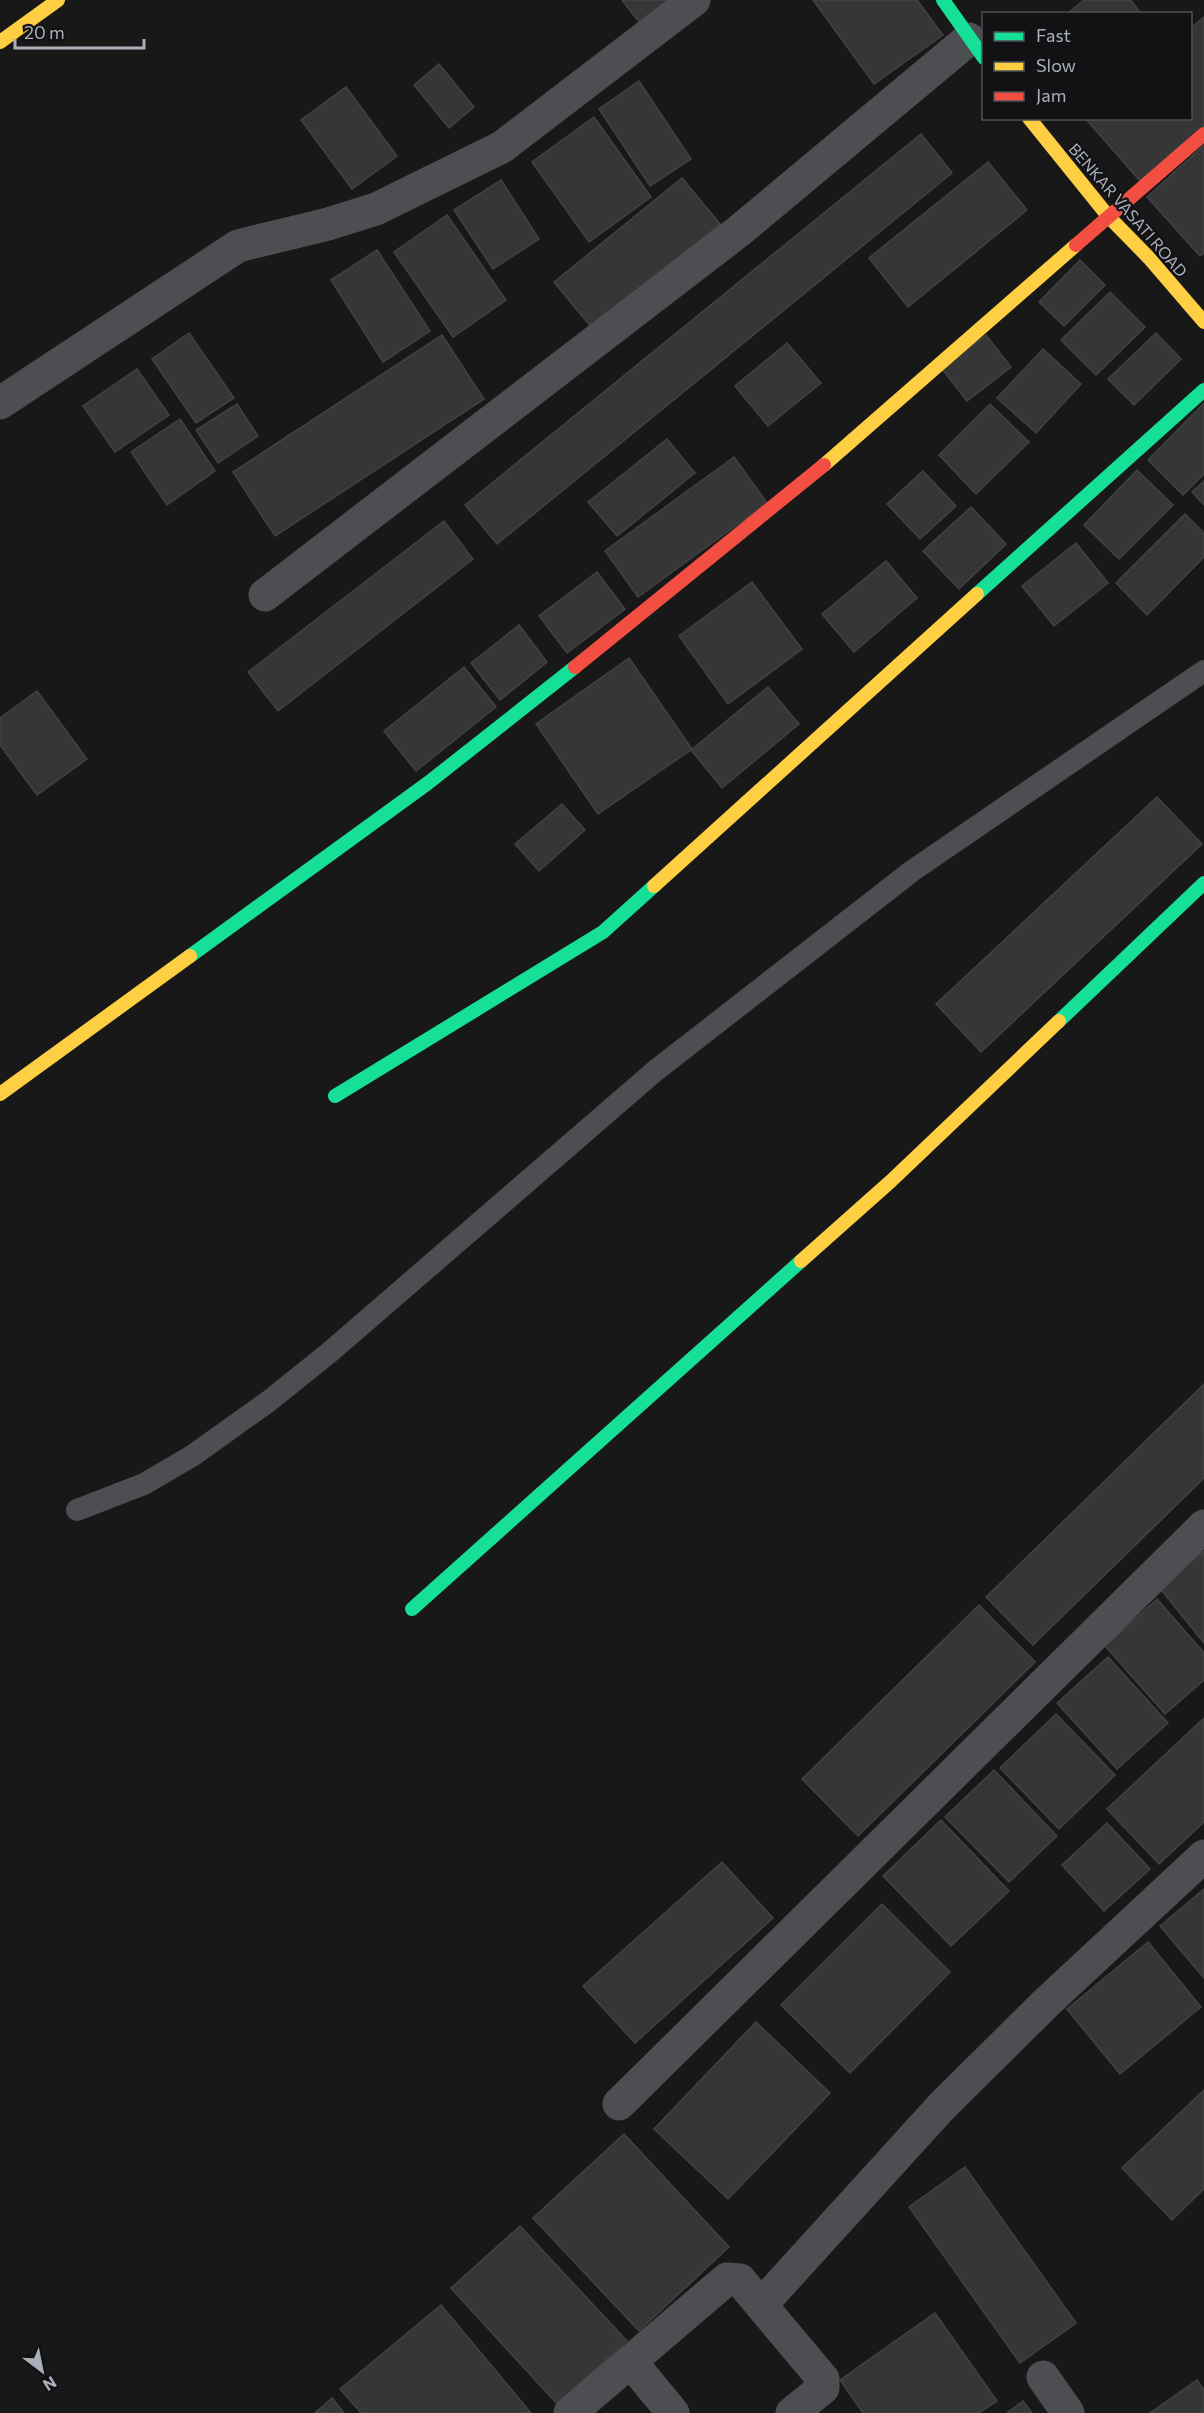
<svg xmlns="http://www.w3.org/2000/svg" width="1204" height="2413" viewBox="0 0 1204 2413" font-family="Commissioner,sans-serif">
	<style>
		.building { fill: #363637; stroke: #404244; stroke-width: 1.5 }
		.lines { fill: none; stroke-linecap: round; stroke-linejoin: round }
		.lane { stroke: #4c4e51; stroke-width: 22 }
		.street { stroke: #4c4e51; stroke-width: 33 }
		.fast { stroke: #16e098; stroke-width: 14 }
		.slow { stroke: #ffcf43; stroke-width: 14 }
		.jam { stroke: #f24e42; stroke-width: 14 }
		.labels { text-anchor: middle; stroke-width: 4.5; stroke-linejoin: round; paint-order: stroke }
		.street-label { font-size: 16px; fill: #a9b0ba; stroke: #121214 }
	</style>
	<rect width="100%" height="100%" fill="#181818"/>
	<g class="building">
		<path d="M 622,0 L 676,0 L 643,27 Z"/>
		<path d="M 813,0 L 917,0 L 943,35 L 874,84 Z"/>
		<path d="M 1084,0 L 1131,0 L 1141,14 L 1067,14 Z"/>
		<path d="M 1204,17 L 1204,126 L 1140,181 L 1085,118 L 1190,118 L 1190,29 Z"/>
		<path d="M 439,64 L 474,107 L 449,128 L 414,85 Z"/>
		<path d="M 639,81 L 691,159 L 650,186 L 599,109 Z"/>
		<path d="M 346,87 L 397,156 L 352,189 L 301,120 Z"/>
		<path d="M 594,117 L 651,197 L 589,242 L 532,162 Z"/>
		<path d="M 921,134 L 952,173 L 497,544 L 465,505 Z"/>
		<path d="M 1204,145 L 1204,253 L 1200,256 L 1147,197 Z"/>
		<path d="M 988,162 L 1027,210 L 908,307 L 869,258 Z"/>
		<path d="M 682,178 L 720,224 L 592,328 L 554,282 Z"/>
		<path d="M 501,180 L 539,239 L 493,269 L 454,210 Z"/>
		<path d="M 447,215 L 506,300 L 453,337 L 394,252 Z"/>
		<path d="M 377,250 L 430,331 L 383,362 L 331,280 Z"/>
		<path d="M 1080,260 L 1105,285 L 1064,326 L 1039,302 Z"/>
		<path d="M 1110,292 L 1145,327 L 1096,375 L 1061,340 Z"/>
		<path d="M 189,333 L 234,398 L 196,423 L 152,359 Z"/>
		<path d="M 1156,333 L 1181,359 L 1134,405 L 1108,379 Z"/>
		<path d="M 442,335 L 484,399 L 275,536 L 233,472 Z"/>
		<path d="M 986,335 L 1011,367 L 967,401 L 942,369 Z"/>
		<path d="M 787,343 L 821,383 L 768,426 L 735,386 Z"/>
		<path d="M 1043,349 L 1081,384 L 1036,433 L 997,398 Z"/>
		<path d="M 137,369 L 169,415 L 115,452 L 83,406 Z"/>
		<path d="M 1204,403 L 1204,474 L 1183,495 L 1148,460 Z"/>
		<path d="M 237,404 L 258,436 L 218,463 L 196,430 Z"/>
		<path d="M 990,404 L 1029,442 L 976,494 L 939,455 Z"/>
		<path d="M 180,419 L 215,471 L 167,505 L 131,452 Z"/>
		<path d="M 667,439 L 695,473 L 617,536 L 588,502 Z"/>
		<path d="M 734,457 L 767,503 L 638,597 L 605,551 Z"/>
		<path d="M 1137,470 L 1173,505 L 1119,559 L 1084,525 Z"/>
		<path d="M 923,471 L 956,506 L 920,539 L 887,504 Z"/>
		<path d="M 1204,481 L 1204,505 L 1192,492 Z"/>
		<path d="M 971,507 L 1006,544 L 959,589 L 923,551 Z"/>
		<path d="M 1185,514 L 1204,533 L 1204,557 L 1147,615 L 1116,583 Z"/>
		<path d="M 444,521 L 473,559 L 278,711 L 248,672 Z"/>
		<path d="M 1076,543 L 1108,583 L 1054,626 L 1022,586 Z"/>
		<path d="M 886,561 L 917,598 L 854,652 L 822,614 Z"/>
		<path d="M 597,572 L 625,609 L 567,653 L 539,616 Z"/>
		<path d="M 752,582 L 802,649 L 728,704 L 679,636 Z"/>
		<path d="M 519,625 L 547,662 L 500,700 L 471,663 Z"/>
		<path d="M 629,658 L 692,749 L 598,814 L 536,724 Z"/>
		<path d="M 464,667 L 496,707 L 416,771 L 384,731 Z"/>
		<path d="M 768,687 L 799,724 L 722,788 L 691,750 Z"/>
		<path d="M 37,691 L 87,759 L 37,795 L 0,745 L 0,718 Z"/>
		<path d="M 1157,797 L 1202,844 L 981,1052 L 936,1004 Z"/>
		<path d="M 562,804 L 585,830 L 539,871 L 515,844 Z"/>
		<path d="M 1203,1385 L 1204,1478 L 1033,1645 L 986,1597 Z"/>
		<path d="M 1204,1551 L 1204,1643 L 1159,1587 Z"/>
		<path d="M 1157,1599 L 1204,1653 L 1204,1680 L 1165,1714 L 1105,1646 Z"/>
		<path d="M 979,1605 L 1035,1662 L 858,1836 L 802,1779 Z"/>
		<path d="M 1108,1657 L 1168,1723 L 1117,1769 L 1057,1703 Z"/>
		<path d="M 1056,1714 L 1115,1775 L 1059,1829 L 1000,1768 Z"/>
		<path d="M 1204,1718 L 1204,1822 L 1159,1864 L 1107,1809 Z"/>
		<path d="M 994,1770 L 1057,1836 L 1009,1882 L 945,1817 Z"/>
		<path d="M 941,1820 L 1009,1891 L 951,1946 L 883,1876 Z"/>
		<path d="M 1107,1823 L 1150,1869 L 1104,1911 L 1062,1865 Z"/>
		<path d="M 722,1862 L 773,1918 L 635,2043 L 583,1986 Z"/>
		<path d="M 1204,1889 L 1204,1978 L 1160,1926 Z"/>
		<path d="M 882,1904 L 950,1972 L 850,2073 L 781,2005 Z"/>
		<path d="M 1148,1942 L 1201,2007 L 1120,2074 L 1067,2009 Z"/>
		<path d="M 756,2022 L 830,2093 L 728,2199 L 654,2129 Z"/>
		<path d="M 1204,2090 L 1204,2189 L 1172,2220 L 1122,2168 Z"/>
		<path d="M 624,2134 L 729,2247 L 639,2331 L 533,2218 Z"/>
		<path d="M 965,2167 L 1076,2323 L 1020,2363 L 909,2207 Z"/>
		<path d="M 520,2226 L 627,2341 L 557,2404 L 451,2288 Z"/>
		<path d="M 441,2305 L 531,2413 L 361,2413 L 340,2389 Z"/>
		<path d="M 935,2313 L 997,2401 L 979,2413 L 863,2413 L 840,2380 Z"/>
		<path d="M 1197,2380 L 1204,2390 L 1204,2413 L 1150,2413 Z"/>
		<path d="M 332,2398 L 344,2413 L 315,2413 Z"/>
		<path d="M 1023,2401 L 1032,2413 L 1007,2413 Z"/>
	</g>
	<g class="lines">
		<path class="lane" d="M 77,1510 L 144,1484 L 192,1456 L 269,1401 L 330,1352 L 655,1071 L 912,871 L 1204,671"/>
		<g class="street">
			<path d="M 0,403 L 238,246 L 328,224 L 376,209 L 502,147 L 694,0"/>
			<path d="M 265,595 L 739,231 L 969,39"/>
			<path d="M 619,2104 L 1204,1526"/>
			<path d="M 761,2305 L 823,2379 L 823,2388 L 792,2413"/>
			<path d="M 631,2362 L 673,2413"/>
			<path d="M 1043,2377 L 1068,2413"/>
			<path d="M 570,2413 L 727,2279 L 740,2280 L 761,2305 L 942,2106 L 1046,2003 L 1204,1856"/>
		</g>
		<g class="fast">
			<path d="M 943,0 L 984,58"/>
			<path d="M 977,594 L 1204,390"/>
			<path d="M 190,956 L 428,783 L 575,667"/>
			<path d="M 1059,1021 L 1204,883"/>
			<path d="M 335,1096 L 603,932 L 654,886"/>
			<path d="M 412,1609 L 801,1261"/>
		</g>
		<g class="slow">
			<path d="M 0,42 L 58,0"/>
			<path d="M 1029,118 L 1108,216 L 1149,258 L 1204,322"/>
			<path d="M 824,465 L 1076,245"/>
			<path d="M 654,886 L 977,594"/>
			<path d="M 0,1094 L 190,956"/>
			<path d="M 801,1261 L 891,1181 L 1059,1021"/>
		</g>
		<g class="jam">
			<path d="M 1076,245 L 1204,134"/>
			<path d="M 575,667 L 824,465"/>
		</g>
	</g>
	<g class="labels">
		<g class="street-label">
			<text transform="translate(1128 210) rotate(49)" y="6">BENKAR VASATI ROAD</text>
		</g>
	</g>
	<rect x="982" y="12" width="210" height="108" fill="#121214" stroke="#4e5156" stroke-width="1.5"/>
	<rect x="994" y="32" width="30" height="9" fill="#16e098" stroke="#4e5156" stroke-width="1.5"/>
	<text x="1036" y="42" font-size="18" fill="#a9b0ba">Fast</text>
	<rect x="994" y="62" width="30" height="9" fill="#ffcf43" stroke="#4e5156" stroke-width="1.5"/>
	<text x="1036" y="72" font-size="18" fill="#a9b0ba">Slow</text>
	<rect x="994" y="92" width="30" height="9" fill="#f24e42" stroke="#4e5156" stroke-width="1.5"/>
	<text x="1036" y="102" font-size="18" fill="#a9b0ba">Jam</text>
	<g transform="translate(42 2371) rotate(148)" stroke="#121214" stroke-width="4.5" paint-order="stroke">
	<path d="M0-4.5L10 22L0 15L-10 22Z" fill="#a9b0ba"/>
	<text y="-9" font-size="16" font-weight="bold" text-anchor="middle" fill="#a9b0ba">N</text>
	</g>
	<path d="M15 39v9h129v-9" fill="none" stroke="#a9b0ba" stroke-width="3"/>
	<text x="24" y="39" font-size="18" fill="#a9b0ba" stroke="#121214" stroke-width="4.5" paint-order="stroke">20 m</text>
</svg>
